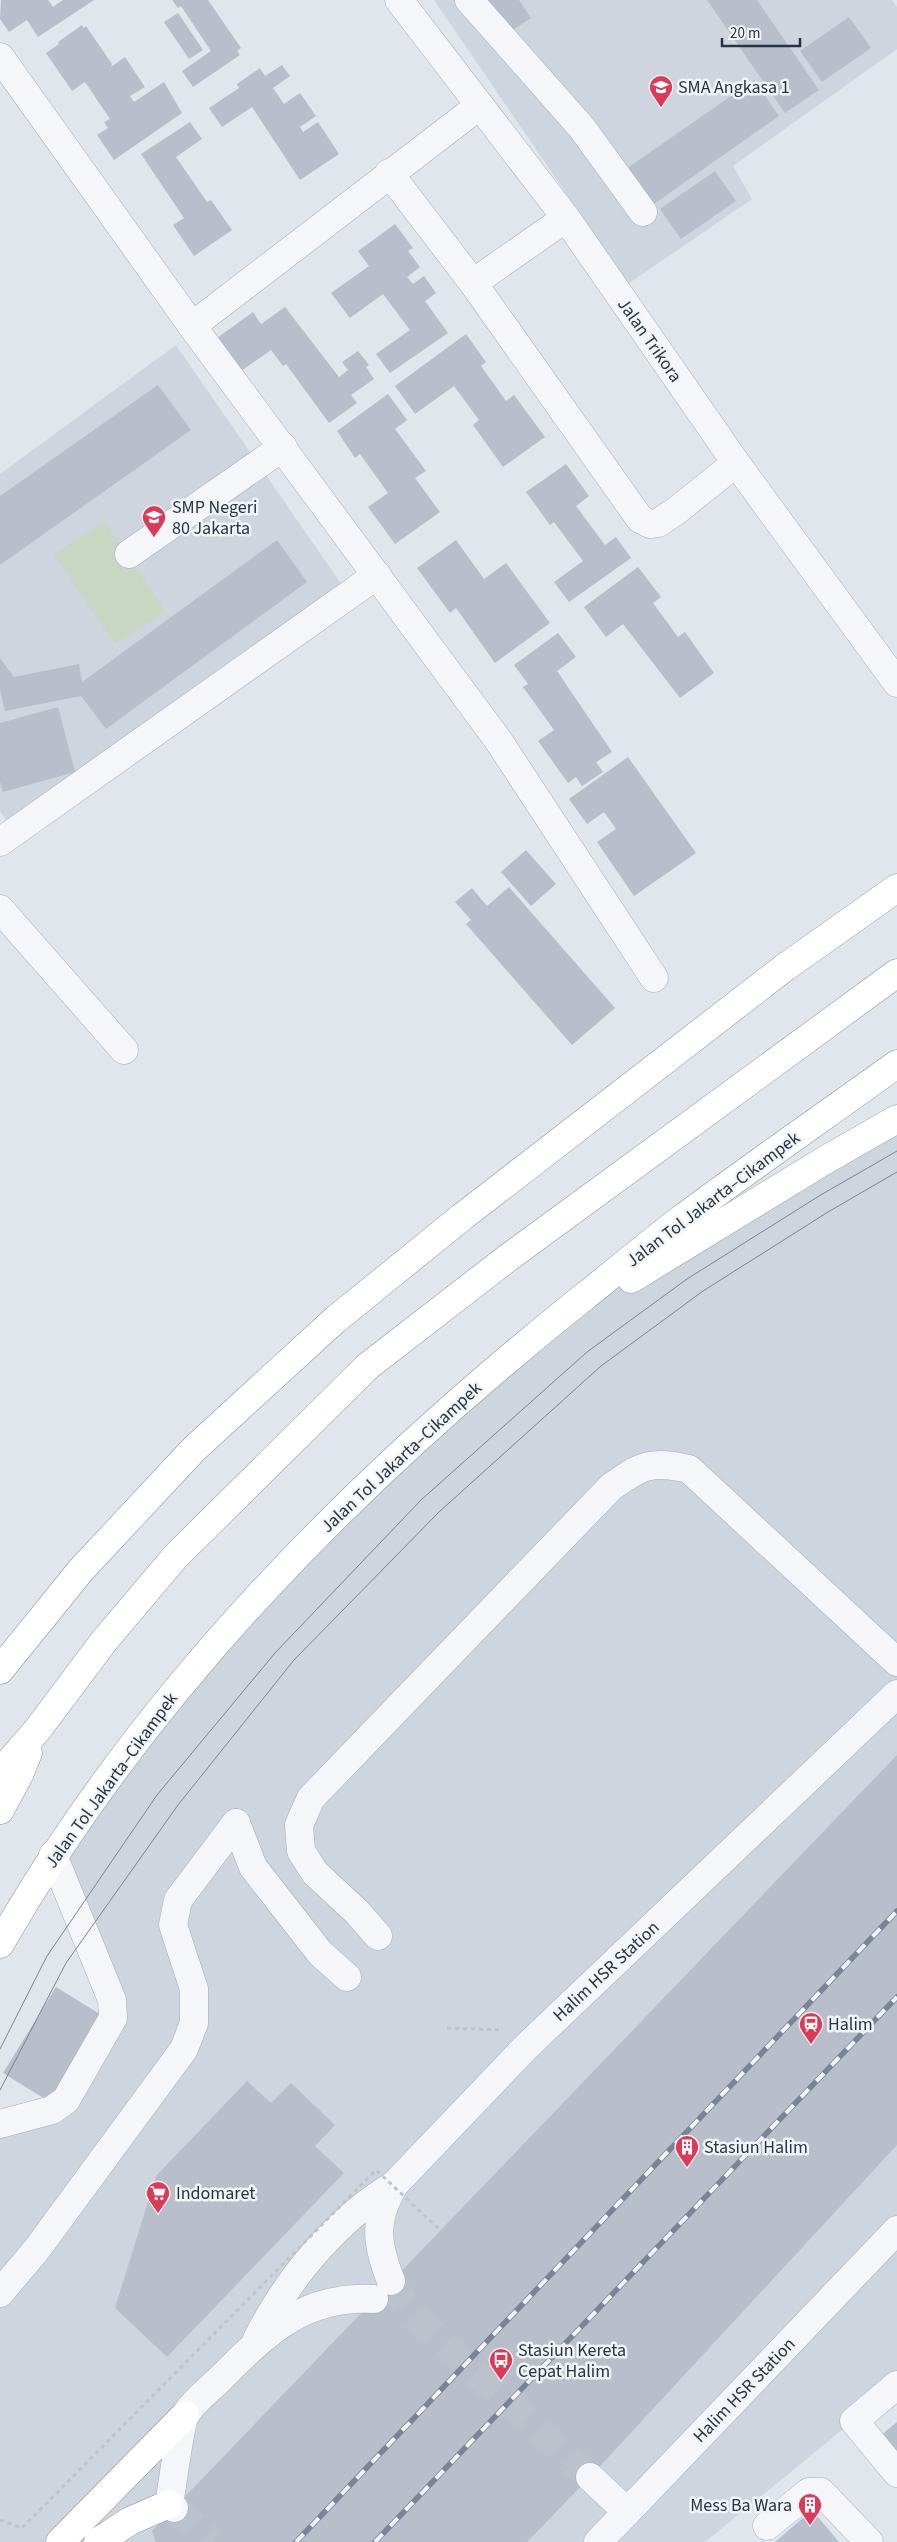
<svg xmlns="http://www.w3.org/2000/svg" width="897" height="2542" viewBox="0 0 897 2542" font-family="'Source Sans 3',sans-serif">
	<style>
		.built { fill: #cfd5de }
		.pitch { fill: #c8d6c2 }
		.building { fill: #b8bfca }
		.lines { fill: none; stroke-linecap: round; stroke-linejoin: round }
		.minor-tunnel { stroke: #bcc2cb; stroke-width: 28; stroke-dasharray: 28 14; stroke-linecap: butt }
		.minor-casing { stroke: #a6adb7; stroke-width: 29 }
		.highway-casing { stroke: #8793a4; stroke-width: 29 }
		.path { stroke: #c0c3ca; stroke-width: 3; stroke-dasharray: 4 4; stroke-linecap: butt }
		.minor { stroke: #f5f6f9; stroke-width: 28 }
		.highway { stroke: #fff; stroke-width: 28 }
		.tram { stroke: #798597; stroke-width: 1 }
		.rail-casing { stroke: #798597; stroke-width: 5.5 }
		.rail { stroke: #f2f5f8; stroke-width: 4; stroke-dasharray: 11; stroke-linecap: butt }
		.path-bridge { stroke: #c0c3ca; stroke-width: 3; stroke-dasharray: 4 4; stroke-linecap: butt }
		.labels { text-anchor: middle; stroke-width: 5; stroke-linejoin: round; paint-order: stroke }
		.poi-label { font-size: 18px; fill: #283345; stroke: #f2f5f8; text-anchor: start }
		.street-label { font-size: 18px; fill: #283345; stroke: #f2f5f8 }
	</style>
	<rect width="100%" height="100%" fill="#e1e6ec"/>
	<g class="built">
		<path d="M 434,0 L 892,0 L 897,7 L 897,49 L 733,166 L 752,199 L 628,284 Z"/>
		<path d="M 176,345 L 353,601 L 14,832 L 0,811 L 0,474 Z"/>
		<path d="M 897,1119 L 897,2385 L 705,2542 L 0,2542 L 0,2124 L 52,2110 L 113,2018 L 53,1855 L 138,1737 L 517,1350 L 688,1243 Z"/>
	</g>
	<path class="pitch" d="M 104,521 L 165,611 L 115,644 L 54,554 Z"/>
	<g class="building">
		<path d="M 1,0 L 48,0 L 53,7 L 63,0 L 94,0 L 38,37 L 27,20 L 9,32 L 0,19 Z"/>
		<path d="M 172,0 L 208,0 L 241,48 L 237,51 L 240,55 L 193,87 L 182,71 L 211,51 L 181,6 L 178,8 Z"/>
		<path d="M 488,0 L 519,0 L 531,18 L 510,32 Z"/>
		<path d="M 707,0 L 757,0 L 819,90 L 785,113 Z"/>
		<path d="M 178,13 L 203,50 L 189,59 L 164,22 Z"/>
		<path d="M 849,17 L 871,48 L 822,82 L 800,51 Z"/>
		<path d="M 82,25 L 84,28 L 86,26 L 112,64 L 111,67 L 125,57 L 145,87 L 130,96 L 134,102 L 164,82 L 182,113 L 114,160 L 97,135 L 108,128 L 104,122 L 110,119 L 85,82 L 72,91 L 46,53 L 59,44 L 58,42 Z"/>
		<path d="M 282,65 L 290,76 L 273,88 L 284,104 L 300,93 L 316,116 L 300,127 L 303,132 L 318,122 L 339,154 L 300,180 L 252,107 L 222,127 L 209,108 L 239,88 L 237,84 L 260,68 L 265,76 Z"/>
		<path d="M 754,80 L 779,116 L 651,206 L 626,169 Z"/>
		<path d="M 190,122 L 202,139 L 176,157 L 207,202 L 211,200 L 232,230 L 194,256 L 173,225 L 184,218 L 141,154 Z"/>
		<path d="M 715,171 L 736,201 L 681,239 L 660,209 Z"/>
		<path d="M 395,224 L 413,248 L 408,251 L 420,267 L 407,277 L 413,284 L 424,276 L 436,293 L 425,301 L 448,333 L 390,373 L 376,354 L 410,330 L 383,294 L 350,318 L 331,293 L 369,266 L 358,251 Z"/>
		<path d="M 285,307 L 339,377 L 348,370 L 342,362 L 358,351 L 369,365 L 366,367 L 374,379 L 351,395 L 357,403 L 329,423 L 286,364 L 283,366 L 271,350 L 241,371 L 217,338 L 253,312 L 261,324 Z"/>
		<path d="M 466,334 L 486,362 L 481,366 L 506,401 L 514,395 L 545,437 L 503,467 L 473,425 L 479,420 L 454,386 L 415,414 L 395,386 Z"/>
		<path d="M 158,385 L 191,430 L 0,565 L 0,496 Z"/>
		<path d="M 388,394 L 407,420 L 395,429 L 426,471 L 415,478 L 440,512 L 395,544 L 368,507 L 388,493 L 360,454 L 355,458 L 337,431 Z"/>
		<path d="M 566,464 L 589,496 L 576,506 L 605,545 L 616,537 L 631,558 L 569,602 L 554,582 L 583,561 L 554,522 L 550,525 L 526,492 Z"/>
		<path d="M 277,540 L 307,582 L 106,729 L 81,696 L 5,711 L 0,690 L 0,658 L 14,677 L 79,664 L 82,682 Z"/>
		<path d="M 456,540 L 484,579 L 506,563 L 550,623 L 495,663 L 456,608 L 450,613 L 417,568 Z"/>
		<path d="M 638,567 L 661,597 L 653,603 L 678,637 L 685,632 L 714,673 L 680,698 L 623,624 L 606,637 L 584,607 Z"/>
		<path d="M 558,633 L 576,657 L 557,671 L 612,752 L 596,762 L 603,772 L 582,786 L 576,777 L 568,783 L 538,741 L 554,730 L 523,687 L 528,684 L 514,665 Z"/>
		<path d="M 58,707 L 75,772 L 3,792 L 0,781 L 0,723 Z"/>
		<path d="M 628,757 L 696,853 L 634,896 L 597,842 L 616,829 L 604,812 L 587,824 L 569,799 Z"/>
		<path d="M 526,850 L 556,884 L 531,906 L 501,872 Z"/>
		<path d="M 509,887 L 615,1008 L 572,1045 L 466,924 L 471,920 L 455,902 L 472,888 L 487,906 Z"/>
		<path d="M 897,1755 L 897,2145 L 590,2477 L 527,2542 L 156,2542 L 152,2531 Z"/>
		<path d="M 56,1987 L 103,2016 L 50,2102 L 3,2073 Z"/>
		<path d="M 247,2081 L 271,2103 L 291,2083 L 335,2125 L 315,2146 L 344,2173 L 167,2357 L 115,2308 L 156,2176 Z"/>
		<path d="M 897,2422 L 897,2456 L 880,2436 Z"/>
		<path d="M 812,2510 L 839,2542 L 775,2542 Z"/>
	</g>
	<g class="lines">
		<g class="minor-tunnel">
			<path d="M 391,2281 L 408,2311 L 590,2477"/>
			<path d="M 174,2508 L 214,2542"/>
		</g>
		<g class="minor-casing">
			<g id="minor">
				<path d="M 399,0 L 566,218 L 736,463 L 897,683"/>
				<path d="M 469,0 L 582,128 L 643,212"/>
				<path d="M 0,57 L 192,326 L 498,740 L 654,978"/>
				<path d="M 389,173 L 473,283 L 640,519 L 650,524 L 658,523 L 676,511 L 736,463"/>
				<path d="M 473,283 L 566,218"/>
				<path d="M 192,326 L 479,106"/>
				<path d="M 129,554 L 283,447"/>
				<path d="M 0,842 L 377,575"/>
				<path d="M 0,909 L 124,1050"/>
				<path d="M 236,1823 L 253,1867 L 320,1953 L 347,1977"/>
				<path d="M 378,1936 L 357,1912 L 315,1873 L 301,1851 L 299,1825 L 311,1798 L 611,1487 C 642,1465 652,1460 689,1469 L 897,1662"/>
				<path d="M 0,2124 L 52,2110 L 66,2100 L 113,2018 L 112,2000 L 53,1855"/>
				<path d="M 391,2281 C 376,2243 373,2220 395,2184 L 527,2046 L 897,1694"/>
				<path d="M 0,2293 L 37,2249 L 184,2049 L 194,2023 L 194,1989 L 173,1925 L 178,1900 L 236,1823"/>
				<path d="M 257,2339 C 288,2278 335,2221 394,2185"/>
				<path d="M 897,2385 L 854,2421 L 897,2473"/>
				<path d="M 590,2477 L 627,2512 L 897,2230"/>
				<path d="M 174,2508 L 169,2504 C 172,2489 180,2423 186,2414 C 194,2401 210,2389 221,2378 C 267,2332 304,2295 374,2299"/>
				<path d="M 767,2526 L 809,2492 L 821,2492 L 869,2542"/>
				<path d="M 598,2542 L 627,2512"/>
			</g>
		</g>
		<g class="highway-casing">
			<g id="highway">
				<path d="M 631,1279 L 822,1162 L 897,1119"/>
				<path d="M 0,1670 L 81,1570 L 194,1449 L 336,1319 L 462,1217 L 784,968 L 897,888"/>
				<path d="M 0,1773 L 38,1729 L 104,1641 L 176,1556 L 368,1366 L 509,1257 L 897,973"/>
				<path d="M 0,1810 L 19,1775 L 28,1753"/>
				<path d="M 0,1944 C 146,1689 357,1478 585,1296 C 617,1271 648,1244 680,1220 C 751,1167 825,1116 897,1064"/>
				<path d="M 60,2542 L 185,2415"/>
				<path d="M 98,2542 L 130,2521 L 169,2504"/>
			</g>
		</g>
		<path class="path" d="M 447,2028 L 503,2030"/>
		<use href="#minor" class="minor"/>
		<use href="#highway" class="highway"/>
		<g class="tram">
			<path d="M 0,2049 L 47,1956 L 157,1795 L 275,1653 L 421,1500 L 587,1352 L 687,1279 L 819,1196 L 897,1151"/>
			<path d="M 0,2090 L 66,1963 L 178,1805 L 294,1660 L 439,1512 L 601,1366 L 703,1291 L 828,1212 L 897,1172"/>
		</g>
		<g class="rail-casing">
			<g id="rail">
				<path d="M 296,2542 L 897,1911"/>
				<path d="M 375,2542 L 897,1997"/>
			</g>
		</g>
		<use href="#rail" class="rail"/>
		<path class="path-bridge" d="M 0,2520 L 22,2528 L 376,2170 L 440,2230"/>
	</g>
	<defs>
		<g id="school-pin" transform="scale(1.25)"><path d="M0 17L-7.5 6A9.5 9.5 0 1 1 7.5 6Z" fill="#dd3a58" stroke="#f2f5f8"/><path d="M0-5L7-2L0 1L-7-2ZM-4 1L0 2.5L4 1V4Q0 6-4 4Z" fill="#fff"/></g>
		<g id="station-pin" transform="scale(1.25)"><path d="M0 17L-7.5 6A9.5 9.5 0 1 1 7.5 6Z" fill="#dd3a58" stroke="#f2f5f8"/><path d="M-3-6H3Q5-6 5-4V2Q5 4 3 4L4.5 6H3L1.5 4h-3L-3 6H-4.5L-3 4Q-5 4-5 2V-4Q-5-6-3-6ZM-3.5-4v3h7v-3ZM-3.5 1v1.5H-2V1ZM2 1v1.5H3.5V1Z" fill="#fff"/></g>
		<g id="building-pin" transform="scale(1.25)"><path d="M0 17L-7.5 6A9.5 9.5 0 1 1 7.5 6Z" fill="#dd3a58" stroke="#f2f5f8"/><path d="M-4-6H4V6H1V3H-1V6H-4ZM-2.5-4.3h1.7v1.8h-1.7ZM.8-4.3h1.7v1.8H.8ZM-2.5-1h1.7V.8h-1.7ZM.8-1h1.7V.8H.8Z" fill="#fff"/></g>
		<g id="supermarket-pin" transform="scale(1.25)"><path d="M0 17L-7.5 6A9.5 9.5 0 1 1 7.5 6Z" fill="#dd3a58" stroke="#f2f5f8"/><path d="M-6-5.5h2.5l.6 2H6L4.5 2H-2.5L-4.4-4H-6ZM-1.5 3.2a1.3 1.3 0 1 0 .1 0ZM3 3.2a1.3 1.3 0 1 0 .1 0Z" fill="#fff"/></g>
		<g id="bus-pin" transform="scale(1.25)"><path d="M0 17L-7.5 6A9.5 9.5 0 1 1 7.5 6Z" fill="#dd3a58" stroke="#f2f5f8"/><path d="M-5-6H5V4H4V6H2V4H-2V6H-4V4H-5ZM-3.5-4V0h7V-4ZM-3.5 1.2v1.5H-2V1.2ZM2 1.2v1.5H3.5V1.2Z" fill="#fff"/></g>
	</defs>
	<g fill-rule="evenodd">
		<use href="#school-pin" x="661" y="87"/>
		<use href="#school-pin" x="154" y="517"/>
		<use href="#station-pin" x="811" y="2024"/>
		<use href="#building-pin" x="687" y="2147"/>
		<use href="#supermarket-pin" x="158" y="2193"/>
		<use href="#bus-pin" x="501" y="2360"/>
		<use href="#building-pin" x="810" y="2505"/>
	</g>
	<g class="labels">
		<g class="poi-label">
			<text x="678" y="93">SMA Angkasa 1</text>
			<text x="172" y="513">SMP Negeri<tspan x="172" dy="21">80 Jakarta</tspan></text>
			<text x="828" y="2030">Halim</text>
			<text x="704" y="2153">Stasiun Halim</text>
			<text x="176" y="2199">Indomaret</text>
			<text x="518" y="2356">Stasiun Kereta<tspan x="518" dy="21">Cepat Halim</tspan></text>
			<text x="792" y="2511" text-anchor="end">Mess Ba Wara</text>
		</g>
		<g class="street-label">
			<text transform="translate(650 340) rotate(55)" y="6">Jalan Trikora</text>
			<text transform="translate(713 1199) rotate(-37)" y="6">Jalan Tol Jakarta–Cikampek</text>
			<text transform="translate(401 1457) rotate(-43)" y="6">Jalan Tol Jakarta–Cikampek</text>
			<text transform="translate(111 1780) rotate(-54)" y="6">Jalan Tol Jakarta–Cikampek</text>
			<text transform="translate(606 1971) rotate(-43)" y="6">Halim HSR Station</text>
			<text transform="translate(744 2390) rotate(-46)" y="6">Halim HSR Station</text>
		</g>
	</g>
	<path d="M722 38v8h78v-8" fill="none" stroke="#283345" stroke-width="2.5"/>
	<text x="730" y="38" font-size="15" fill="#283345" stroke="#f2f5f8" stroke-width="4" paint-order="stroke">20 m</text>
</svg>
